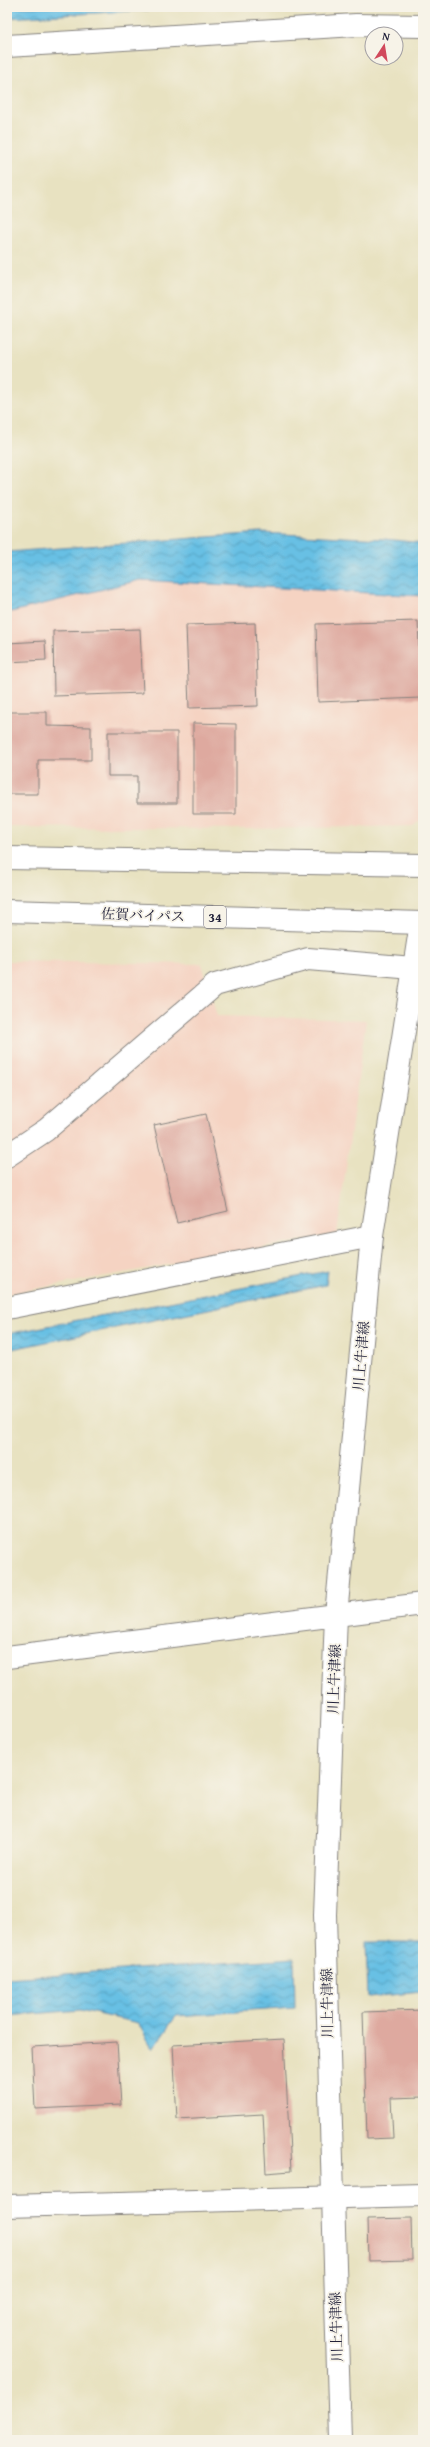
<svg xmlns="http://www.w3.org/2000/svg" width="430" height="2447" viewBox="0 0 430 2447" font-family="'Gentium Book Plus','Noto Serif JP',serif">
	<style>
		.built { fill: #f5d3c2 }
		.water { fill: url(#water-waves); stroke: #447190 }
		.building { fill: #dea99f }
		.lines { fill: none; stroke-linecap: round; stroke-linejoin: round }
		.minor-casing { stroke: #85827e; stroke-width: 24 }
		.major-casing { stroke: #85827e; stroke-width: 24 }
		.highway-casing { stroke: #85827e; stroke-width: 24 }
		.minor { stroke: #fff; stroke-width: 22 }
		.major { stroke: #fff; stroke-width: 22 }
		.highway { stroke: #fff; stroke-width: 22 }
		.labels { text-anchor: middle; stroke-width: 3.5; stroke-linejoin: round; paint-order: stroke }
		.shield { fill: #f7f3e8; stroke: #62616f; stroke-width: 1 }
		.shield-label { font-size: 13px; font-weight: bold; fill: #22223b }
		.street-label { font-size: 14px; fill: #22223b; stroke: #f7f3e8 }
	</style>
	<defs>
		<pattern id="water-waves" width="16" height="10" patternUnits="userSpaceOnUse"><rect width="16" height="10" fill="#67c0e4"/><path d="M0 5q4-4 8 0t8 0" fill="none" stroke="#549cba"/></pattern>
	</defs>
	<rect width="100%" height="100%" fill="#f7f3e8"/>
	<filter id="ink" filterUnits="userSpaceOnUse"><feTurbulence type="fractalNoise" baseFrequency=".025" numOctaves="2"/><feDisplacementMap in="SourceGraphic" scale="8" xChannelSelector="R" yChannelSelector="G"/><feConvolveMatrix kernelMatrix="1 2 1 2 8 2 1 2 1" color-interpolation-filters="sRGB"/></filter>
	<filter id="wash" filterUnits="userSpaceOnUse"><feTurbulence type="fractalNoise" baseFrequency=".012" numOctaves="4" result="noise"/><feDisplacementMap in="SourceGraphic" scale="16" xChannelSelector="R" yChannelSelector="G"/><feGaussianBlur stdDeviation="0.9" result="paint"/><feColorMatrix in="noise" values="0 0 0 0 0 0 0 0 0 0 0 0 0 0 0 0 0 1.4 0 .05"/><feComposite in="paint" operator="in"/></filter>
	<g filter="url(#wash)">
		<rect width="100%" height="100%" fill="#e8e2c1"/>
		<g class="built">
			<path d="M 130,570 L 423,589 L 423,818 L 413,826 L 249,829 L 7,827 L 7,581 Z"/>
			<path d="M 7,961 L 202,964 L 217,1016 L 366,1020 L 337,1234 L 7,1294 Z"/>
		</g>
		<g class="water">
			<path d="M 7,7 L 206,7 L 7,18 Z"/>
			<path d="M 261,533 L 384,539 L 423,543 L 423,596 L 140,580 L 7,613 L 7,552 Z"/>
			<path d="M 328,1271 L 326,1285 L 7,1350 L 7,1334 Z"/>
			<path d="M 366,1942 L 423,1942 L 423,1992 L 368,1997 Z"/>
			<path d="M 294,1958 L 295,2008 L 176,2016 L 153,2049 L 138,2023 L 80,2010 L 7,2016 L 7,1978 Z"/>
		</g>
		<g id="blocks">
			<g class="building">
				<path d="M 418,621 L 421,698 L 318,702 L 316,624 Z"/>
				<path d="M 255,623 L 258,706 L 189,708 L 186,625 Z"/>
				<path d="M 140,629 L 143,693 L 54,696 L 53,631 Z"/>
				<path d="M 45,641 L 46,660 L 7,662 L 7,643 Z"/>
				<path d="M 7,712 L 47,712 L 47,726 L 91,727 L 91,760 L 38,760 L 38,794 L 7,794 Z"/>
				<path d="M 193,723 L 236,724 L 236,814 L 193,814 Z"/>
				<path d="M 108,732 L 177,732 L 177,803 L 137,803 L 137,776 L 108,776 Z"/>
				<path d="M 206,1114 L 228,1211 L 177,1223 L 154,1125 Z"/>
				<path d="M 423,2010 L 423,2097 L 391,2098 L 393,2138 L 367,2139 L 363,2012 Z"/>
				<path d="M 284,2039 L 291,2171 L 266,2173 L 263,2114 L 177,2119 L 173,2045 Z"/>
				<path d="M 117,2042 L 121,2105 L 35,2109 L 32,2047 Z"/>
				<path d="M 420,2124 L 423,2124 L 423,2173 L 422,2173 Z"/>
				<path d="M 411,2218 L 412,2260 L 368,2261 L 367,2219 Z"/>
			</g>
		</g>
	</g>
	<g filter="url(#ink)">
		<use href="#blocks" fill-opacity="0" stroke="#85827e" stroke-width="1"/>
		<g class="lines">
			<g class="minor-casing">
				<g id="minor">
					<path d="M 7,46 L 356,25 L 423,26"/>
					<path d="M 7,1156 L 46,1130 L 215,985 L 308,959 L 413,968"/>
					<path d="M 7,1308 L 372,1236"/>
					<path d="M 7,1657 L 423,1604"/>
					<path d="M 7,2206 L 423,2195"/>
				</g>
			</g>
			<g class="major-casing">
				<path id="major" d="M 340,2440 L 325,1915 L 336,1615 L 372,1236 L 421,923"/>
			</g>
			<g class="highway-casing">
				<g id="highway">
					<path d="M 7,858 L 423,865"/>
					<path d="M 7,911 L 423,923"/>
				</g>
			</g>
			<use href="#minor" class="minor"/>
			<use href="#major" class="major"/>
			<use href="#highway" class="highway"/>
		</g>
	</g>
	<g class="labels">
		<rect class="shield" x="204" y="906" width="22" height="22" rx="3"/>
		<g class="shield-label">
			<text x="215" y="922">34</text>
		</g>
		<g class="street-label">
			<text transform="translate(143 915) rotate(2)" y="5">佐賀バイパス</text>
			<text transform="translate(361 1356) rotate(-85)" y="5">川上牛津線</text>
			<text transform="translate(334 1679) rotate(-88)" y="5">川上牛津線</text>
			<text transform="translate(327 2003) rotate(-91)" y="5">川上牛津線</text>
			<text transform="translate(336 2327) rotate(-92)" y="5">川上牛津線</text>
		</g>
	</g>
	<rect width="430" height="2447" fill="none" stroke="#f7f3e8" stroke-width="24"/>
	<g transform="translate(384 46) rotate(12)"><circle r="19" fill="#f7f3e8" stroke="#a29fa3"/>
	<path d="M0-3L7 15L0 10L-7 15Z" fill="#d1495b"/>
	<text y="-6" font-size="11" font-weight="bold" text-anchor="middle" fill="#22223b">N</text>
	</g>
</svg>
